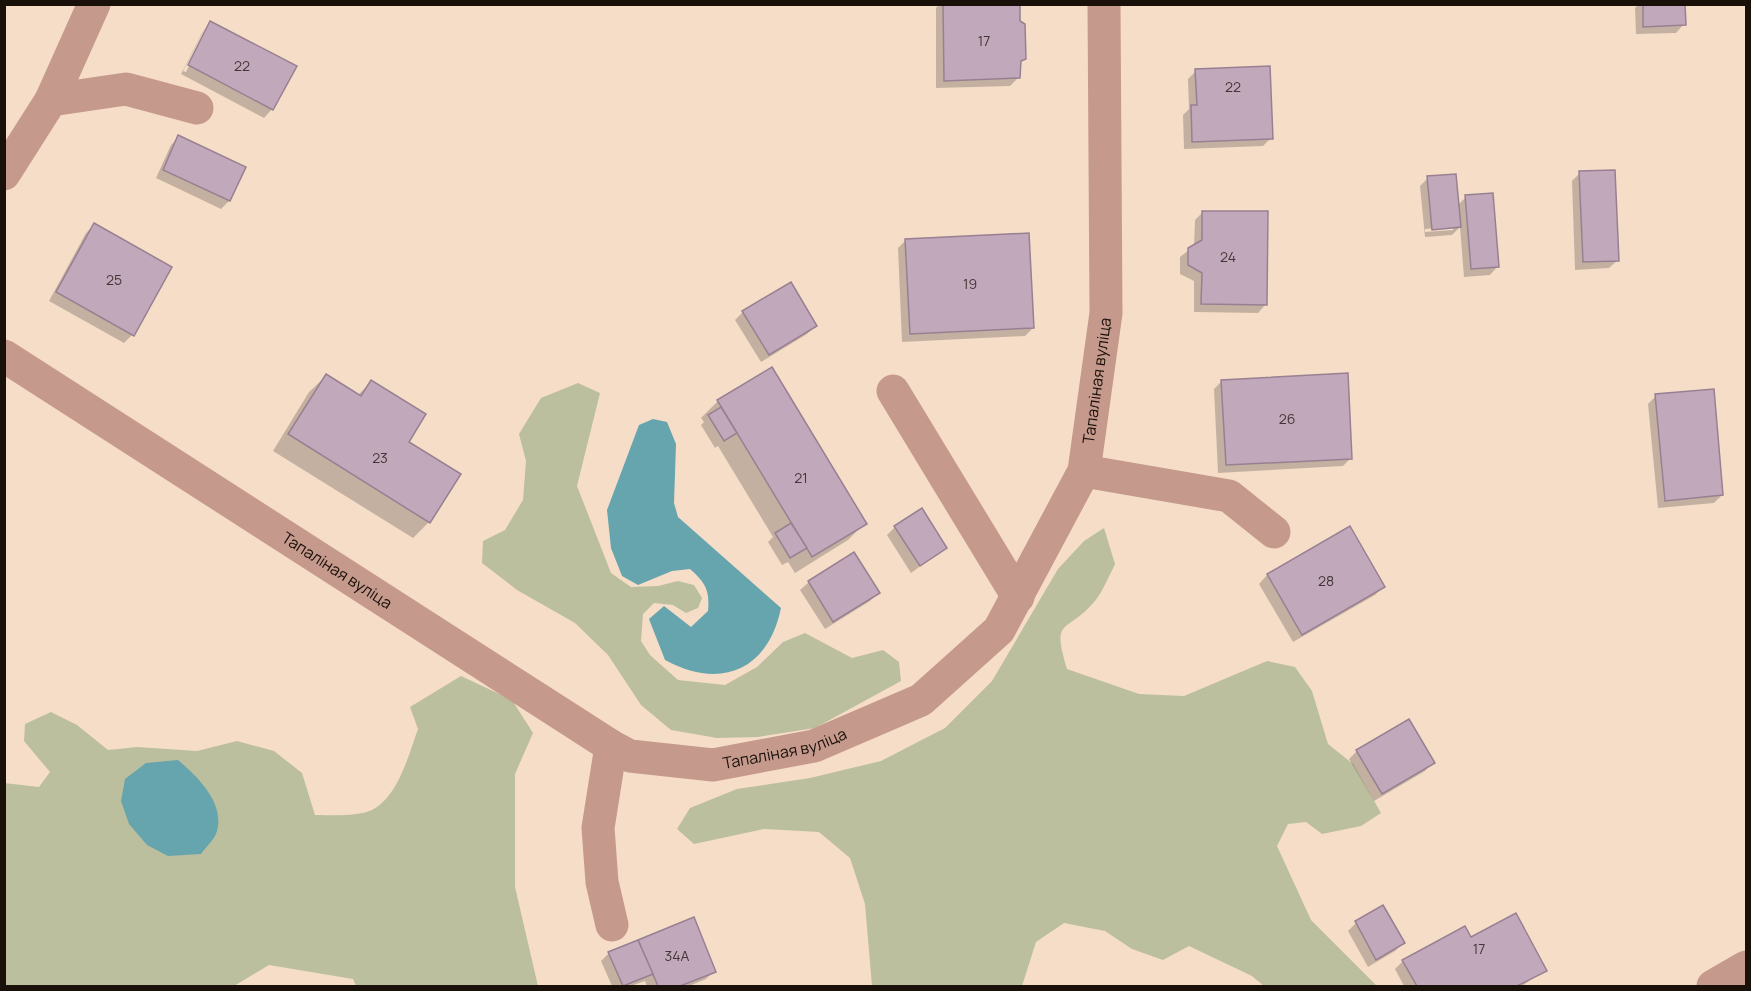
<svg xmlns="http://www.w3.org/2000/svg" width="1751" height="991" viewBox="0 0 1751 991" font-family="Manrope,sans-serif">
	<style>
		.green { fill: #bbbf9d }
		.water { fill: #66a4ae }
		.shadow { fill: #0003; fill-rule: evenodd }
		.building { fill: #c1a8bb; stroke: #988092; stroke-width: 1.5 }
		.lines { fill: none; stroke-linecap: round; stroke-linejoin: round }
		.minor { stroke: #c6998d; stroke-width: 33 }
		.labels { text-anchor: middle; stroke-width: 6; stroke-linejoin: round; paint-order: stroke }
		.number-label { font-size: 14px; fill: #433636 }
		.street-label { font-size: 16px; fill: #191009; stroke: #f6ddc8 }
	</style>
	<rect width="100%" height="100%" fill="#f6ddc8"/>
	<g class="green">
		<path d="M 578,383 L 600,393 L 577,486 L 611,573 L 631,587 L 658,586 L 678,581 L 694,585 L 702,598 L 698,608 L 686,613 L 673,605 L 654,603 L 643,614 L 641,641 L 650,655 L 678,680 L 725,685 L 757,667 L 783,642 L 805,633 L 852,658 L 883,650 L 899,662 L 901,681 L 815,728 L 758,737 L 717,738 L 671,730 L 641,705 L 608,655 L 575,623 L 517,590 L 482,563 L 483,541 L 505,530 L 523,500 L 526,461 L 519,434 L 541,398 Z"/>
		<path d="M 1104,528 L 1115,564 C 1109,576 1103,591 1095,601 C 1066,635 1051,616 1067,669 L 1139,694 L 1184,696 L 1267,661 L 1295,667 L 1312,691 L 1328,744 L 1353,764 L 1381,813 L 1361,826 L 1322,834 L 1306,822 L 1288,824 L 1277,846 L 1311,920 L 1377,986 L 1264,986 L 1252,976 L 1189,946 L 1163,960 L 1132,949 L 1105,931 L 1064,923 L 1036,942 L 1022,986 L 872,986 L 865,904 L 850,858 L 819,832 L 764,829 L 694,844 L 677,829 L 690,808 L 737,789 L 810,778 L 881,761 L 945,728 L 992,681 L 1058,569 L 1084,541 Z"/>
		<path d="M 461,676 L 512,700 L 533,733 L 515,774 L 515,887 L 538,986 L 356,986 L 353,979 L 269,965 L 234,986 L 5,986 L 4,783 L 39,787 L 50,772 L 24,741 L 25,724 L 51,712 L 77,725 L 108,750 L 137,747 L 197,751 L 237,741 L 274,751 L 302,773 L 315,815 C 332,815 356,817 372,810 C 398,797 409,754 418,729 L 410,707 Z"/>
	</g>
	<g class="water">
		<path d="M 653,419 L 667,422 L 676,444 L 674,503 L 678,517 L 781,608 C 768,671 720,690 665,660 L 649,619 L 664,606 L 691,627 L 708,611 C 710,590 705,582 690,569 L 672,571 L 638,585 L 622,576 L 611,548 L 607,510 L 639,425 Z"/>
		<path d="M 178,760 C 197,776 225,803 217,831 C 215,839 205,848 201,854 L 168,856 L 147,845 L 129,824 L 121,801 L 125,779 L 146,763 Z"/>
	</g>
	<g class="shadow">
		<path d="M 940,4 L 1019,4 L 1024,59 L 1020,63 L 1018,78 L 1010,86 L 936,88 L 936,8 Z"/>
		<path d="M 1639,4 L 1683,4 L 1684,24 L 1676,33 L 1636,34 L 1635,8 Z"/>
		<path d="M 211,23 L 272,109 L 264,118 L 181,74 L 203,31 ZM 204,30 L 207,30 L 186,72 L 183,71 Z"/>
		<path d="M 1196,71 L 1271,138 L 1263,146 L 1184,149 L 1183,115 L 1189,109 L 1188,79 Z"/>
		<path d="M 179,137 L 244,167 L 229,201 L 221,209 L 156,178 L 171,145 Z"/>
		<path d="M 1580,173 L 1618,260 L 1609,268 L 1575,270 L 1572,181 Z"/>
		<path d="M 1428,178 L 1458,205 L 1466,197 L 1498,266 L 1490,275 L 1464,277 L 1460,227 L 1452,235 L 1425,237 L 1420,186 ZM 1453,227 L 1453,230 L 1425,232 L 1425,229 Z"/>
		<path d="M 1203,212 L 1266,304 L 1258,313 L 1194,312 L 1194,281 L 1180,274 L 1180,257 L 1194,246 L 1195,220 Z"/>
		<path d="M 94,225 L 170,268 L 132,335 L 124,343 L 49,301 L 86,233 Z"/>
		<path d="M 906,240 L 1033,328 L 1025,336 L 902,342 L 898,248 Z"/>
		<path d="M 743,312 L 816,325 L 807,334 L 761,362 L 735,320 Z"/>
		<path d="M 326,376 L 358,395 L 371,382 L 407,442 L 429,522 L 413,538 L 273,451 L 309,392 Z"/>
		<path d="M 1222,381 L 1351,458 L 1343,466 L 1218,473 L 1214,389 Z"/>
		<path d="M 1656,396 L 1722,495 L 1714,503 L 1658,508 L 1648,404 Z"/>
		<path d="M 718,401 L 865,523 L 848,540 L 795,573 L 788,562 L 782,565 L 768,542 L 773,537 L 718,446 L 715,448 L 701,425 L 704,422 L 701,418 Z"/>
		<path d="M 895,527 L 945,548 L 911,573 L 887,535 Z"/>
		<path d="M 1349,528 L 1383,587 L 1375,595 L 1293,642 L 1259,584 L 1267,575 Z"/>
		<path d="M 854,554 L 878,593 L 870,601 L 825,629 L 800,590 L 809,582 Z"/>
		<path d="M 1357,751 L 1433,762 L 1425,771 L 1374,801 L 1349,759 Z"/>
		<path d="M 1383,907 L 1403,943 L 1395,951 L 1368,967 L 1348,931 L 1356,923 Z"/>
		<path d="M 1471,939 L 1545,970 L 1522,986 L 1404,986 L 1395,969 L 1403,961 Z"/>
		<path d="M 609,953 L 714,971 L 706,979 L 689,986 L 647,986 L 645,981 L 631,986 L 612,986 L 601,961 Z"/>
	</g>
	<g class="building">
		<path d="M 943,4 L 1020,4 L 1020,21 L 1025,24 L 1026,59 L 1021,61 L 1020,78 L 944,81 Z"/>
		<path d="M 1643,4 L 1685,4 L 1686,25 L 1643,27 Z"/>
		<path d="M 210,21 L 297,66 L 273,110 L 188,65 Z"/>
		<path d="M 1270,66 L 1273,139 L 1192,142 L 1191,105 L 1197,105 L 1195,69 Z"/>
		<path d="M 178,135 L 246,167 L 230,201 L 163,170 Z"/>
		<path d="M 1615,170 L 1619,261 L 1583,262 L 1579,171 Z"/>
		<path d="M 1456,174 L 1461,227 L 1432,230 L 1427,176 Z"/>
		<path d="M 1493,193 L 1499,267 L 1471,269 L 1465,195 Z"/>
		<path d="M 1202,211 L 1268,211 L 1267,305 L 1201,304 L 1202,273 L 1188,265 L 1188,248 L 1202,240 Z"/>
		<path d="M 94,223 L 172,267 L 134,336 L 56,292 Z"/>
		<path d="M 1029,233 L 1034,328 L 910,334 L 905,239 Z"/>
		<path d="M 791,282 L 817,326 L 769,355 L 742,311 Z"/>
		<path d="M 772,367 L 867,524 L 812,557 L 717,400 Z"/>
		<path d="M 1348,373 L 1352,459 L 1226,465 L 1221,380 Z"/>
		<path d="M 326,374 L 361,396 L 371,380 L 426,414 L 409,442 L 461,474 L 430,523 L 288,434 Z"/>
		<path d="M 1714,389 L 1723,495 L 1665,501 L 1655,394 Z"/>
		<path d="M 721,407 L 737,433 L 724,441 L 708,415 Z"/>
		<path d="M 922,508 L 947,548 L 920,566 L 894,526 Z"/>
		<path d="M 791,523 L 807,548 L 790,558 L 775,533 Z"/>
		<path d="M 1350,526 L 1385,587 L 1302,635 L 1267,574 Z"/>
		<path d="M 854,552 L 880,593 L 833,622 L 808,581 Z"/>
		<path d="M 1409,719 L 1435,763 L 1382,794 L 1356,750 Z"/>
		<path d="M 1383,905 L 1405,943 L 1376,960 L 1355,921 Z"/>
		<path d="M 1516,913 L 1547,971 L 1517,986 L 1417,986 L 1402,960 L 1465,926 L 1471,937 Z"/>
		<path d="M 694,917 L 716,972 L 680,986 L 658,986 L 638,940 Z"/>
		<path d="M 638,940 L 653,974 L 623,986 L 608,952 Z"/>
	</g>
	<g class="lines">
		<g class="minor">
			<path d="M 51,100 L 126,89 L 197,108"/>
			<path d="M 4,174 L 51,100 L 94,4"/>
			<path id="s1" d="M 4,356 L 611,746 L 630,756 L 713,765 L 814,746 L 921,700 L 999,630 L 1084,471 L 1106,313 L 1104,4"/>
			<path d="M 893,391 L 1018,597"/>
			<path d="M 1084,471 L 1229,496 L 1274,532"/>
			<path d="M 611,746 L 598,828 L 602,882 L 612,925"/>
			<path d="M 1713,986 L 1746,967"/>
		</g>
	</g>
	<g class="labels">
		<g class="number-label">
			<text x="984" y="46">17</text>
			<text x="242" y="71">22</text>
			<text x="1233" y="92">22</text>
			<text x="1228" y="262">24</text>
			<text x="114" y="285">25</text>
			<text x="970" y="289">19</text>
			<text x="1287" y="424">26</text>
			<text x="380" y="463">23</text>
			<text x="801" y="483">21</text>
			<text x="1326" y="586">28</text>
			<text x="1479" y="954">17</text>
			<text x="677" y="961">34А</text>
		</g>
		<g class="street-label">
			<text dy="6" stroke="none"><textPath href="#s1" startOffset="1422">Тапаліная вуліца</textPath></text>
			<text dy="6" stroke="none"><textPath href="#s1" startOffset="396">Тапаліная вуліца</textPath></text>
			<text dy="6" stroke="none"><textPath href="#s1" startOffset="900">Тапаліная вуліца</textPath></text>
		</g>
	</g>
	<rect width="1751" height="991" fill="none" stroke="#191009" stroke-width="12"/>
</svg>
